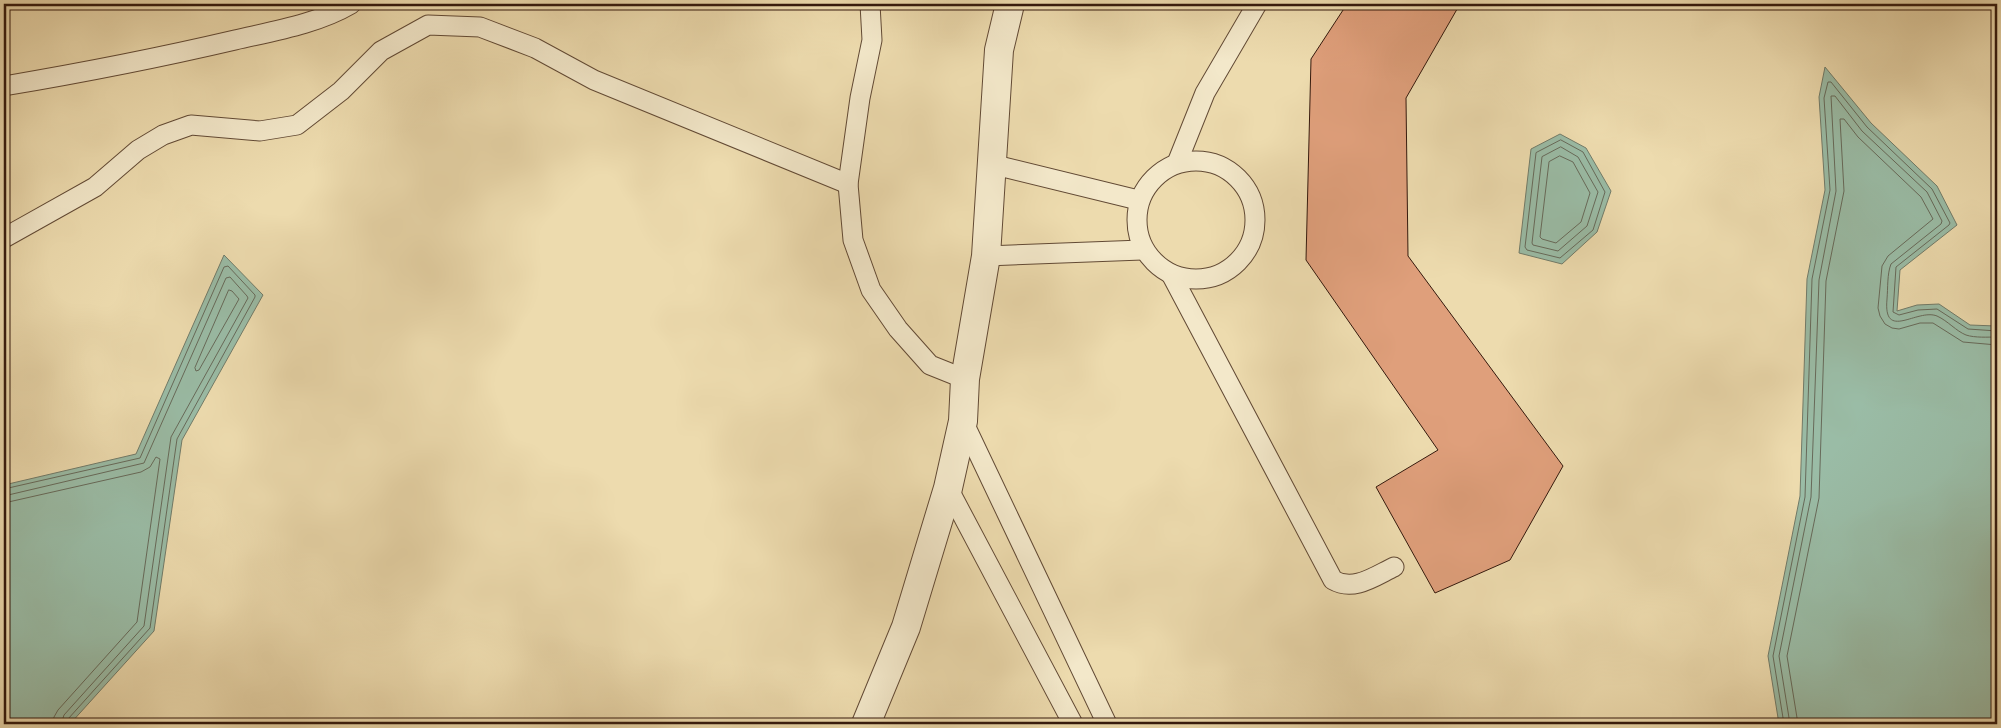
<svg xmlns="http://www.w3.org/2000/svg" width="2001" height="728" viewBox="0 0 2001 728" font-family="'IM FELL DW Pica',serif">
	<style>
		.water { fill: #9abca6; stroke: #717b69 }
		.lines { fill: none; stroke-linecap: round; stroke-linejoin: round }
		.shore { stroke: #676a5a; stroke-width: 1 }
		.building { fill: #df9f7b; stroke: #34190d }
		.lane-casing { stroke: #624a35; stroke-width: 21 }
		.street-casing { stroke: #624a35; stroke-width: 30 }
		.lane { stroke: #f3e8ca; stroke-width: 19 }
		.street { stroke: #f3e8ca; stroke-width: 28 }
	</style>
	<rect width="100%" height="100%" fill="#eddbae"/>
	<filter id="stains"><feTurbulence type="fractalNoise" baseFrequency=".004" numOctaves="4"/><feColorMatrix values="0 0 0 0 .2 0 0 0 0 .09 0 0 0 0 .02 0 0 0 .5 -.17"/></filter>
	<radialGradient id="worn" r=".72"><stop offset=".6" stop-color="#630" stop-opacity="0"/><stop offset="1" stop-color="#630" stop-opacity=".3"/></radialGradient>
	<g class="water">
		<path d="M 1825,67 L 1871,123 L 1937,186 L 1957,225 L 1900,270 L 1897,311 L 1917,305 L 1939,304 L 1970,325 L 1996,326 L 1997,328 L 1997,724 L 1779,724 L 1768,656 L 1800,496 L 1807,279 L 1825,190 L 1819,97 Z"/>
		<path d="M 1560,134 L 1586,148 L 1611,191 L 1597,232 L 1562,264 L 1519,253 L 1531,149 Z"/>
		<path d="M 224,255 L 263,295 L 182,440 L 154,631 L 70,724 L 4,724 L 4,485 L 136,454 Z"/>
	</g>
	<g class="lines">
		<g class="shore">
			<path d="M 1561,140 L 1583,152 L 1605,192 L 1593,230 L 1560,258 L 1527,250 L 1525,247 L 1536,153 Z"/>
			<path d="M 1561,147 L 1578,157 L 1598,192 L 1587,226 L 1558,251 L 1533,245 L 1532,243 L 1542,157 Z"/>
			<path d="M 1560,156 L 1573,162 L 1590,193 L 1581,222 L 1556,243 L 1542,239 L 1540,237 L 1549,162 Z"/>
			<path d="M 229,290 L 232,291 L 239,299 L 199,370 L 196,371 L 195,368 Z"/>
			<path d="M 4,489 L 140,458 L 224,267 L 228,266 L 255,295 L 255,297 L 177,439 L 150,628 L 68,719 L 67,724"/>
			<path d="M 4,496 L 144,463 L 226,278 L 230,277 L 247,296 L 248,298 L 171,437 L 144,626 L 64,715 L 61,724"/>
			<path d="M 4,503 L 141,472 L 150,467 L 156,457 L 160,459 L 137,622 L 58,710 L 54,717 L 53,724"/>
			<path d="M 1784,724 L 1773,656 L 1805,497 L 1812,279 L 1830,190 L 1824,98 L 1828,82 L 1831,82 L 1867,127 L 1932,189 L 1950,223 L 1949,225 L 1896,267 L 1893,312 L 1899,315 L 1918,310 L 1937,309 L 1968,329 L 1997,331"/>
			<path d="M 1790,724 L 1779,656 L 1811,497 L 1819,280 L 1836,191 L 1831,96 L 1835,96 L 1862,131 L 1927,192 L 1942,221 L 1941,224 L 1891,264 C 1887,274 1888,288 1887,299 C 1883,342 1917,308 1937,316 C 1948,321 1956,331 1966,335 C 1975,338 1988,337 1997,337"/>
			<path d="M 1798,724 L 1787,656 L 1819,498 L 1826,281 L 1844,191 L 1840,119 L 1844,119 L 1858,137 L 1921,197 L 1933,219 L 1888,256 L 1882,266 L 1878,308 L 1880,316 L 1885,324 L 1892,328 L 1899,329 L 1920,323 L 1933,323 L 1963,342 L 1997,345"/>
		</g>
	</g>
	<path class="building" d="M 1347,4 L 1460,4 L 1406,98 L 1408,256 L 1563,466 L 1510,560 L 1435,593 L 1376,487 L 1438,450 L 1306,260 L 1311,59 Z"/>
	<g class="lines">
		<g class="lane-casing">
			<g id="lane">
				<path d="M 870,4 L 872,40 L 860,98 L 848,184 L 853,240 L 871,290 L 898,329 L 930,365 L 965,379"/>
				<path d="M 4,86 C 81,73 158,58 235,40 C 274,31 317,24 351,4"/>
				<circle cx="1196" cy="220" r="59"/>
				<path d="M 1177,163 L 1205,93 L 1257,4"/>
				<path d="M 991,164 L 1138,200"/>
				<path d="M 4,238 L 95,187 L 138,150 L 163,135 L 191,125 L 260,131 L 297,125 L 341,91 L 381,51 L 428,25 L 480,27 L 535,48 L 594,80 L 848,184"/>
				<path d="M 986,256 L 1142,250"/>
				<path d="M 1171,274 L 1333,580 C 1354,592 1375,576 1394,567"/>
				<path d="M 963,421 L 1107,724"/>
				<path d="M 948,488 L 1073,724"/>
			</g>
		</g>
		<g class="street-casing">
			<path id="street" d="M 866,724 L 906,627 L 948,488 L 963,421 L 965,379 L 986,256 L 999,50 L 1010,4"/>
		</g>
		<use href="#lane" class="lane"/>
		<use href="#street" class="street"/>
	</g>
	<rect width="2001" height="728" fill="none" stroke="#eddbae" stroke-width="20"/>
	<rect x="5" y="5" width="1991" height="718" fill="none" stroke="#34190d" stroke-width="2.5"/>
	<rect x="10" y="10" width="1981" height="708" fill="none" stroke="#34190d"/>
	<rect width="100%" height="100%" filter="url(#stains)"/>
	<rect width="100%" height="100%" fill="url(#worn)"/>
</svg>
